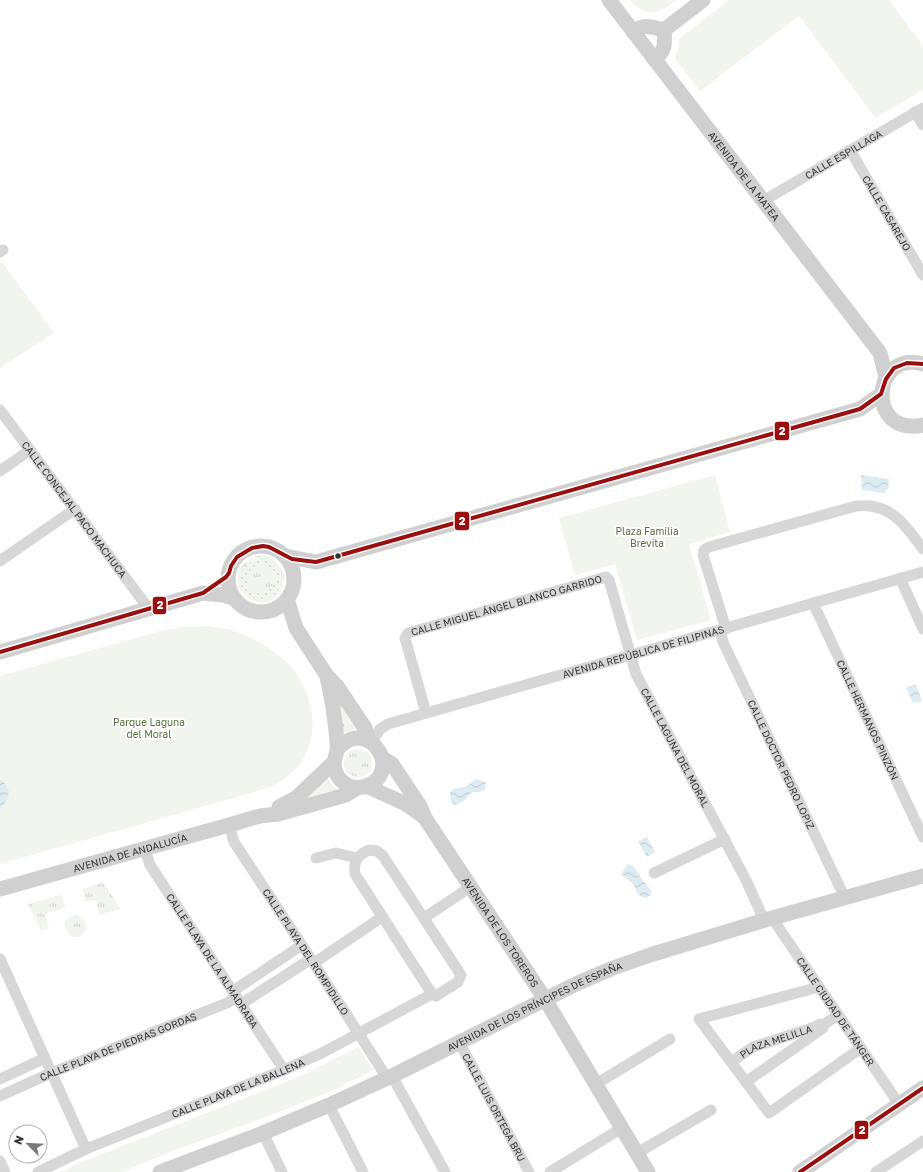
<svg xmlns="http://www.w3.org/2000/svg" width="923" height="1172" viewBox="0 0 923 1172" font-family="'Golos Text',sans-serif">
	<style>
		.grass { fill: url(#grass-tufts); fill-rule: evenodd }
		.park { fill: #f1f5ed }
		.garden { fill: url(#garden-dots); fill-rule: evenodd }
		.water { fill: url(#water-waves) }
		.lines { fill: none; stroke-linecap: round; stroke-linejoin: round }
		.street { stroke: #d7d7d7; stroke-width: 11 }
		.secondary { stroke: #d0d0d0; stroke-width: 15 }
		.bus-1-casing { stroke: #fff; stroke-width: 7 }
		.bus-1 { stroke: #990f0f; stroke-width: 4 }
		.bus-dot { fill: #333; stroke: #fff; stroke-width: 1.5 }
		.labels { text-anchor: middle; stroke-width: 4; stroke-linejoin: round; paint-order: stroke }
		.street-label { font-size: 10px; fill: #333; stroke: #fff }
		.park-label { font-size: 10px; fill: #56703f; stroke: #fff }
		.line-badge { stroke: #fff; stroke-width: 1.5 }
		.badge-label { font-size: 11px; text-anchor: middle; font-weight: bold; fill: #fff }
	</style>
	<defs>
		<pattern id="grass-tufts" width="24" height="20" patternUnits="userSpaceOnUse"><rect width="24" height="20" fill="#f1f5ed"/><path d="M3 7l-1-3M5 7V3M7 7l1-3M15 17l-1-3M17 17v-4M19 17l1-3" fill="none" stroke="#cfd2cc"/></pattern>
		<pattern id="garden-dots" width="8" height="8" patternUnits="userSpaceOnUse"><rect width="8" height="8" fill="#f1f5ed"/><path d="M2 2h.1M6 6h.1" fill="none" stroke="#cfd2cc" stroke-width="1.8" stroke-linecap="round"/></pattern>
		<pattern id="water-waves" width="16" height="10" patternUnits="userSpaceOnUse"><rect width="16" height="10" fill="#ddebf3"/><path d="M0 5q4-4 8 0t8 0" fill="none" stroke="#becad1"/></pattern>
	</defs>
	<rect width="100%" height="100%" fill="#fff"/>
	<g class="grass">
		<path d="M 263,555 C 298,565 284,607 257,602 C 250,600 244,596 240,589 C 231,571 246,557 263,555 ZM 255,559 L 281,574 C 280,584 280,590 271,597 L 245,593 C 237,579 240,566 255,559 Z"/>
		<circle cx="260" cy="579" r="14"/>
		<path d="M 339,700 L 359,729 L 340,734 Z"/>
		<circle cx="358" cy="763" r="14"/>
		<path d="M 327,778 L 332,785 L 338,791 L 301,800 Z"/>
		<path d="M 103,882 L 121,909 L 99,915 L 96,900 L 86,902 L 82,889 Z"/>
		<path d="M 61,895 L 66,907 L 45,914 L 49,928 L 41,931 L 28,904 Z"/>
		<path d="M 76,915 C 83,917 89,924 84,932 C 73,949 51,919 76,915 Z"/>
	</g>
	<g class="park">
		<path d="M 630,0 L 677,0 C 660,13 645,19 630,0 Z"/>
		<path d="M 729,0 L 889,0 L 923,46 L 923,90 L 877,117 L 875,117 L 799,16 L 700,91 L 675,59 L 679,46 L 679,39 Z"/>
		<path d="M 2,262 L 54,333 L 0,368 L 0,263 Z"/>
		<path d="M 715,475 L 730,532 L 689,544 L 711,620 L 637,640 L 615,564 L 575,575 L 559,518 Z"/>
		<path d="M 207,626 C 215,627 224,628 232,630 C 251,637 275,649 289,665 C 321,700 323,757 278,783 C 273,786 267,788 261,790 L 0,864 L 0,676 L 160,631 L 182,627 Z"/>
		<path d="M 358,1047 L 373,1070 L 332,1091 L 266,1117 L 175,1150 L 122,1172 L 61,1172 L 81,1162 L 258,1093 L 303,1075 Z"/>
	</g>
	<path class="garden" d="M 261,558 C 294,564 282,608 254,598 C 248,596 243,592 241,586 C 236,571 248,560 261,558 ZM 261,565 C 280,568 278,591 259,593 C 242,588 243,567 261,565 Z"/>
	<g class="water">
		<path d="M 861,475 L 889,479 L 888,490 L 886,489 L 885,493 L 862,490 Z"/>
		<path d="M 916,684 L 922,701 L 918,703 L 917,701 L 913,703 L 906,688 Z"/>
		<path d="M 476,779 L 486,782 L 485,790 L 478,792 L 472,792 L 463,802 L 455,805 L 451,802 L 450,793 L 453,789 L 465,787 Z"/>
		<path d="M 0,780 C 14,788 9,799 0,809 Z"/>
		<path d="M 647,837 L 655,852 L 647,857 L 638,841 Z"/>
		<path d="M 628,864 C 638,868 636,871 641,878 C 644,882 648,886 651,890 L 651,895 L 646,898 C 633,895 639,889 631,882 C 628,879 625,878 621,874 Z"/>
	</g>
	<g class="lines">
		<g class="street">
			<path d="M 915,112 L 923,125"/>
			<path id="s1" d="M 850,150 L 923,275"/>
			<path id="s2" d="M 763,201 L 923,108"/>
			<path d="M 0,252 L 3,250"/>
			<path id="s3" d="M 0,410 L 149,609"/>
			<path d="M 0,471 L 30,450"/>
			<path d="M 0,561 L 75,509"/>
			<path d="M 900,578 L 923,629"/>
			<path id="s4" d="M 813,603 L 923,837"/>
			<path d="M 726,629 L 703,555 L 704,550 L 709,547 L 856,506 C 862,506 869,505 875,507 C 897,511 910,532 923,549"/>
			<path id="s5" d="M 720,630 L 723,642 L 845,898"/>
			<path id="s6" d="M 426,713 L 405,638 L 408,633 L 606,577 L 609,580 L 636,674 L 746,880 L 764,920"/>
			<path id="s7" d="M 372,742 L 380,729 L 388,724 L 923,572"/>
			<path id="s8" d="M 229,825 L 234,842 L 311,959 L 387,1078"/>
			<path id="s9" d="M 145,849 L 150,865 L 284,1070"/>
			<path d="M 370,850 L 377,851 L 383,856 L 461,975 L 458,982 L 436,996 L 432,994 L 355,874 C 353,861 358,854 370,850 Z"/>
			<path d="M 316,858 L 336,853 L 357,858"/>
			<path d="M 654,873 L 725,839"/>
			<path d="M 424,918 L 463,892"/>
			<path id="s10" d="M 772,918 L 899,1104"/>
			<path d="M 0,959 L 86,1149"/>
			<path d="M 314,963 L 382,917"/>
			<path d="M 819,987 L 699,1019 L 769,1113 L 861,1048"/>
			<path d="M 233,991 L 302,945"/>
			<path d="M 241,1004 L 311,959"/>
			<path id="s11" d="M 459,1042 L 529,1172"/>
			<path id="s12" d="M 731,1062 L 753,1047 L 815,1027 L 820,1024 L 823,1025 L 838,1015"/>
			<path d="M 392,1076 L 445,1172"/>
			<path d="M 0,1079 L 45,1058"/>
			<path d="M 746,1082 L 823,1028 L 823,1027"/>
			<path d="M 596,1084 L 670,1039"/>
			<path id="s13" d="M 0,1096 L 51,1073 L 227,1003 L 237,997"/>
			<path d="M 329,1105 L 363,1172"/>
			<path d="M 263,1133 L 282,1172"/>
			<path d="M 637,1153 L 711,1110"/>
			<path d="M 0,1161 L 5,1172"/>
			<path id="s14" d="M 38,1172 L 86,1149 L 284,1070 L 322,1053 L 432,994"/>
			<path d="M 550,1172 L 622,1128"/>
			<path d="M 876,1172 L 923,1141"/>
		</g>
		<g class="secondary">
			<path id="s15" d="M 609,0 L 880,353 L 886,377"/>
			<path d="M 664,30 L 703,0"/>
			<path d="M 633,32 C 644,23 651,27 664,30"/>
			<path d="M 654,59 C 666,51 665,44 664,30"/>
			<path d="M 923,364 C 872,349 865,437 923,425"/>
			<circle cx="261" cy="579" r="33"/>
			<path d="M 285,556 L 316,562 L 860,409 L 881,394"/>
			<path d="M 287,599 L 296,628 L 327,676 L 337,686 L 365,728 L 369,741"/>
			<path d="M 0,652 L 203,593 L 223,595 L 235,599"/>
			<path d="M 327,676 C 331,694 334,712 336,730 C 336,736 338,743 337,749 C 337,756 332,761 335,769 C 336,774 339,779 343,782 C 349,787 358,789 366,786 C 405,773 368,713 337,750"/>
			<path id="s16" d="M 382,758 L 392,764 L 420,806 L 425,818 L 545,999 L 648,1172"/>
			<path d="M 366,786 L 406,804 L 423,816"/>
			<path d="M 279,807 L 296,798 L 334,762"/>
			<path id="s17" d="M 0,889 L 229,825 L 260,816 L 278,814 L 346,795 L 357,788"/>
			<path id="s18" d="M 160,1172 L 263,1133 L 329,1105 L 392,1076 L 578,983 L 613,968 L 650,955 L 772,918 L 923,876"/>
			<path d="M 800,1172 L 923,1088"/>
		</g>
		<g class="bus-1-casing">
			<g id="bus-1">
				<path d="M 0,652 L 203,593 L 226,577 L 229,573 L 231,566 L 237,557 L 252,548 L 263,546 L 269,547 L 292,559 L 316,562 L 860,409 L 881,394 L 886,379 L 894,368 L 907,363 L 923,364"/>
				<path d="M 800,1172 L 923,1088"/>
			</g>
		</g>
		<use href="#bus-1" class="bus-1"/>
	</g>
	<circle class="bus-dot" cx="338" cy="556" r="3.5"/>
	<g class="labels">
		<g class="street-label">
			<text dy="4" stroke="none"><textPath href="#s2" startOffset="93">CALLE ESPILLAGA</textPath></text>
			<text dy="4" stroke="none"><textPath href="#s15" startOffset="222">AVENIDA DE LA MATEA</textPath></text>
			<text dy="4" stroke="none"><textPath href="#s1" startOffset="73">CALLE CASAREJO</textPath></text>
			<text dy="4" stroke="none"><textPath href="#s3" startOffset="124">CALLE CONCEJAL PACO MACHUCA</textPath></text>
			<text dy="4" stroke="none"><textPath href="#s6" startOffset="186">CALLE MIGUEL ÁNGEL BLANCO GARRIDO</textPath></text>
			<text dy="4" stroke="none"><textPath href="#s7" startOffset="290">AVENIDA REPÚBLICA DE FILIPINAS</textPath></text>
			<text dy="4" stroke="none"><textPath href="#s4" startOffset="129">CALLE HERMANOS PINZÓN</textPath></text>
			<text dy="4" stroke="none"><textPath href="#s6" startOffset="475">CALLE LAGUNA DEL MORAL</textPath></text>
			<text dy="4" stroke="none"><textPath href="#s5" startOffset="148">CALLE DOCTOR PEDRO LOPIZ</textPath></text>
			<text dy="4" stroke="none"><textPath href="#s17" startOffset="135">AVENIDA DE ANDALUCÍA</textPath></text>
			<text dy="4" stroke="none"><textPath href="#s16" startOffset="212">AVENIDA DE LOS TOREROS</textPath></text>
			<text dy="4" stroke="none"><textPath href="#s8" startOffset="149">CALLE PLAYA DEL ROMPIDILLO</textPath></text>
			<text dy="4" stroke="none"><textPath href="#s9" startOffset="131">CALLE PLAYA DE LA ALMADRABA</textPath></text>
			<text dy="4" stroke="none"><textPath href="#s18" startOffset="410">AVENIDA DE LOS PRÍNCIPES DE ESPAÑA</textPath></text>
			<text dy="4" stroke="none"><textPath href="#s10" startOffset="113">CALLE CIUDAD DE TÁNGER</textPath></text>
			<text dy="4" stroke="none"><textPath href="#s12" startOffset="50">PLAZA MELILLA</textPath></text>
			<text dy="4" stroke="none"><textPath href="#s13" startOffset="128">CALLE PLAYA DE PIEDRAS GORDAS</textPath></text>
			<text dy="4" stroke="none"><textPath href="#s14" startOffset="217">CALLE PLAYA DE LA BALLENA</textPath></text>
			<text dy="4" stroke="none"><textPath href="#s11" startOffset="74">CALLE LUIS ORTEGA BRU</textPath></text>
		</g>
		<g class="park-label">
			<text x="647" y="535">Plaza Familia<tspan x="647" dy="12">Brevita</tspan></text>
			<text x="149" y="726">Parque Laguna<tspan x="149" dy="12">del Moral</tspan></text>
		</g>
	</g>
	<g class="line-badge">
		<rect x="774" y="421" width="16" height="20" rx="4" fill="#990f0f"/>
		<rect x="454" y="511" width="16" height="20" rx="4" fill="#990f0f"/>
		<rect x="152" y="596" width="15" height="19" rx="4" fill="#990f0f"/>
		<rect x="854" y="1120" width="15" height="20" rx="4" fill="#990f0f"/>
	</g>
	<g class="badge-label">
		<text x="782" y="435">2</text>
		<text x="462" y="525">2</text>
		<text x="160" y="609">2</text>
		<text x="862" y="1134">2</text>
	</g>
	<g transform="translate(28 1144) rotate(294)"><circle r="19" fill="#ffffff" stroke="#adadad"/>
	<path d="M0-3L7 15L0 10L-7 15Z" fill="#7a7a7a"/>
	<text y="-6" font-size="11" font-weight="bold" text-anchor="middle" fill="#333333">N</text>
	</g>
</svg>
